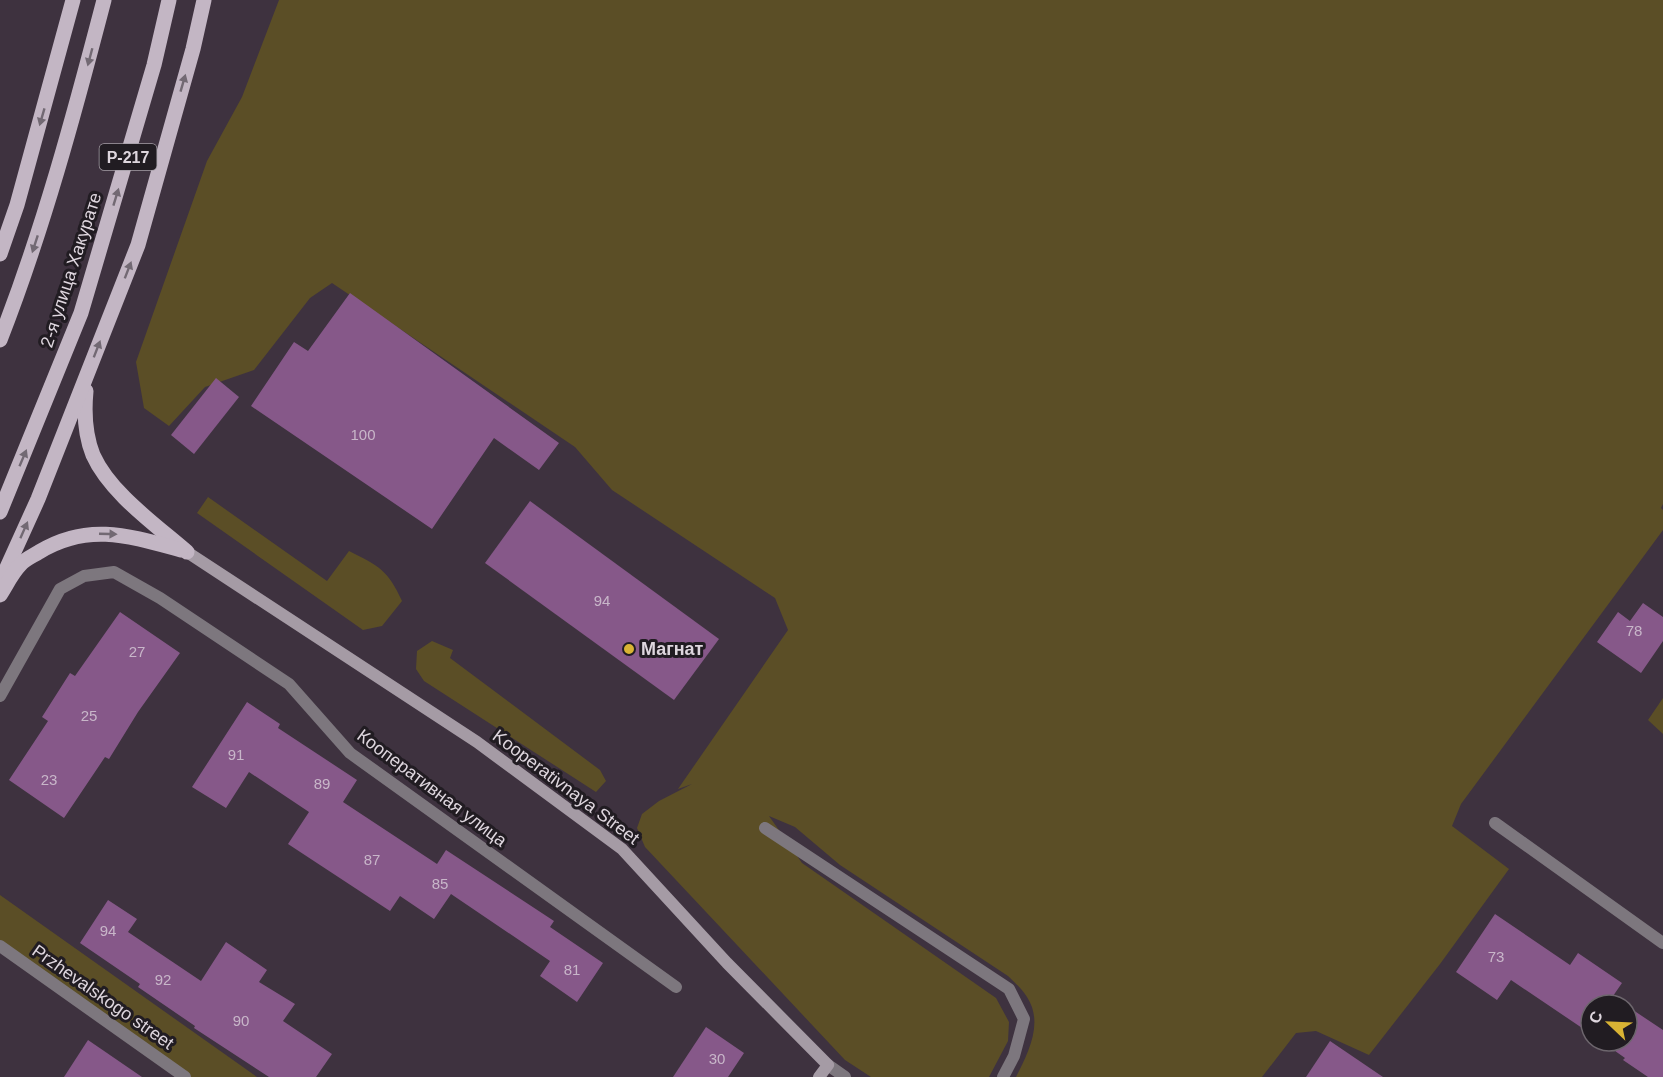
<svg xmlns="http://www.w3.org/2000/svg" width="1663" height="1077" viewBox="0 0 1663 1077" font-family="Helvetica,sans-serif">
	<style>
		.green { fill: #5b4e26 }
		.building { fill: #865889 }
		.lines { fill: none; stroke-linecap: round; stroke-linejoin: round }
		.lane { stroke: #7d777e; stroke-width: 12 }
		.street { stroke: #7d777e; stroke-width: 12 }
		.secondary { stroke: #a59ba5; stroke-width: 12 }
		.primary { stroke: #c3b6c4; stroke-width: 15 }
		.oneway { fill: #726973 }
		.poi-dot { fill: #d9b334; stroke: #211c22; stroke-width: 2 }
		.labels { text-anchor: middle; stroke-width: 6; stroke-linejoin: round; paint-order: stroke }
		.number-label { font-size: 15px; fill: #c8b6c9 }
		.shield { fill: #211c22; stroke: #a59ea6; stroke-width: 1.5 }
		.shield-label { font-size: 16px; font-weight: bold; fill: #ded6de }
		.street-label { font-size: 18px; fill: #ded6de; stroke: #211c22 }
		.poi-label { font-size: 18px; font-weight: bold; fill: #ded6de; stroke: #211c22; text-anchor: start }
	</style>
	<rect width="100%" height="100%" fill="#3e323f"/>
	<g class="green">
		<path d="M 279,0 L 1663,0 L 1663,504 L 1661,508 L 1663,510 L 1663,530 L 1461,804 L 1452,826 L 1509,869 L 1440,964 L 1369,1055 L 1316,1031 L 1296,1033 L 1262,1077 L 1016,1077 C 1028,1053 1044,1023 1027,997 C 1022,989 1014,982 1008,976 L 840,865 L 795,827 L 769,816 L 802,863 L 996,998 L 1009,1022 L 1008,1041 L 989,1077 L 871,1077 L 845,1060 L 645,847 L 637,828 L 642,814 L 659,801 L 692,784 L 678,789 L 788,630 L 775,598 L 612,490 L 575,447 L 332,283 L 310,298 L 254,370 L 205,387 L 169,426 L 144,408 L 136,362 L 207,161 L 242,97 Z"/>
		<path d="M 208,497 L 327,581 L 349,551 C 379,566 388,570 402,601 L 382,626 L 363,630 L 197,513 Z"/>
		<path d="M 432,641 L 453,650 L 450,658 L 600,770 L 606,781 L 596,792 L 424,681 L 416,669 L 417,651 Z"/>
		<path d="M 1663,698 L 1663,734 L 1648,720 Z"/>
		<path d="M 0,895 L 257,1077 L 191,1077 L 0,940 Z"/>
	</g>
	<g class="building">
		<path d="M 350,293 L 559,443 L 539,470 L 494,438 L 432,529 L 251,406 L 294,342 L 308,351 Z"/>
		<path d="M 216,378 L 239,397 L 194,454 L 171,435 Z"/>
		<path d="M 530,501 L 719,639 L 674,700 L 485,563 Z"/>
		<path d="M 1643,603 L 1663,617 L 1663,641 L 1641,673 L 1597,642 L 1618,612 L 1630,621 Z"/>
		<path d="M 120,612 L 180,653 L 138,712 L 109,759 L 105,757 L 64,818 L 9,780 L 48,721 L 42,717 L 70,673 L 75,676 Z"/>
		<path d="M 247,702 L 280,724 L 278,728 L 357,780 L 343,802 L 437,864 L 446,850 L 554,921 L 550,927 L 603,963 L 577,1002 L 540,976 L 550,961 L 451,894 L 434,919 L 400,896 L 390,911 L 288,844 L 309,812 L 249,772 L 226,808 L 192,787 Z"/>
		<path d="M 108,900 L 137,919 L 128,932 L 201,981 L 226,942 L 267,970 L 259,982 L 295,1004 L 283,1021 L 332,1054 L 316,1077 L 269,1077 L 194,1028 L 195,1026 L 138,987 L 140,984 L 80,943 Z"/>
		<path d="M 1495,914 L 1570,965 L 1578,953 L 1622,983 L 1613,996 L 1626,1005 L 1591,1005 L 1591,1034 L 1511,980 L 1497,1000 L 1456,972 Z"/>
		<path d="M 1627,1006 L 1663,1030 L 1663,1077 L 1648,1077 L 1623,1060 L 1625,1058 L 1601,1041 L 1627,1041 Z"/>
		<path d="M 706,1027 L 744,1053 L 728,1077 L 673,1077 Z"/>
		<path d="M 88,1040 L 142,1077 L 64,1077 Z"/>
		<path d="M 1330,1041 L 1383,1077 L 1306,1077 Z"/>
	</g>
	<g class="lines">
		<path class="lane" d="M 765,828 L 1009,989 L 1024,1019 L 1014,1056 L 1003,1077"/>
		<g class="street">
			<path d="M 0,696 L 60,589 L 84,576 L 114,572 L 160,598 L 289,684 L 350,753 L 676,987"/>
			<path d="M 1495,823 L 1663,943"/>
			<path d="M 0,946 L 185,1077"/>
			<path d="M 828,1065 L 845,1077"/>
		</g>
		<path class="secondary" d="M 187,552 L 477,742 L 622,849 L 727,963 L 828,1065 L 819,1077"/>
		<g class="primary">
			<path d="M 0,254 L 17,205 L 73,0"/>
			<path d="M 0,340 C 43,230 74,115 104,0"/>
			<path d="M 86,391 C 84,412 85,435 93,455 C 110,493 156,525 187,552"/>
			<path d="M 0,512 L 81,313 L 154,65 L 169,0"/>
			<path d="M 0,583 L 38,499 L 138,245 L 193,49 L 204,0"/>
			<path d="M 0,595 C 6,586 12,573 20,565 C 25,559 33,556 39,552 C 88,522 130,536 181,550"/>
		</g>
	</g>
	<defs><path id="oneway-solid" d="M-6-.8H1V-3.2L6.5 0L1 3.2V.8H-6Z" transform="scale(1.5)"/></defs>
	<g class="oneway">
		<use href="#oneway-solid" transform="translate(90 57) rotate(105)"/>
		<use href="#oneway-solid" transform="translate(183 83) rotate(-74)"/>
		<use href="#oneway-solid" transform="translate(42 117) rotate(106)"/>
		<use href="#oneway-solid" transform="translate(116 197) rotate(-73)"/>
		<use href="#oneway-solid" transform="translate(35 244) rotate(108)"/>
		<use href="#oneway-solid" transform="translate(128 270) rotate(-69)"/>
		<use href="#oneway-solid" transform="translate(97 349) rotate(-69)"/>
		<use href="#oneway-solid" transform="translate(23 458) rotate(-67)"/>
		<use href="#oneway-solid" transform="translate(24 530) rotate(-66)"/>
		<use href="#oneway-solid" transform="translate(108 534) rotate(2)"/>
	</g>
	<circle class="poi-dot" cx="629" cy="649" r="6"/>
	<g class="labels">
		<g class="number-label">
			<text x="363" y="440">100</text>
			<text x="602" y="606">94</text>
			<text x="1634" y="636">78</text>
			<text x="137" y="657">27</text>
			<text x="89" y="721">25</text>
			<text x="236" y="760">91</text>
			<text x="49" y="785">23</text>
			<text x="322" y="789">89</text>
			<text x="372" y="865">87</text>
			<text x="440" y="889">85</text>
			<text x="108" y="936">94</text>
			<text x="1496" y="962">73</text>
			<text x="572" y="975">81</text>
			<text x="163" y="985">92</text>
			<text x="241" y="1026">90</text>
			<text x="717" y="1064">30</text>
		</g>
		<rect class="shield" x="99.5" y="144" width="57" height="26" rx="4.5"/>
		<g class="shield-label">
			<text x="128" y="163">Р-217</text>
		</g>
		<g class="street-label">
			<text transform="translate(71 270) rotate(-72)" y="6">2-я улица Хакурате</text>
			<text transform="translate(566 787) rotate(37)" y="6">Kooperativnaya Street</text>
			<text transform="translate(432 788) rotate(37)" y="6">Кооперативная улица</text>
			<text transform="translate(103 997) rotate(35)" y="6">Przhevalskogo street</text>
		</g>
		<g class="poi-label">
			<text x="641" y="655">Магнат</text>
		</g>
	</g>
	<g transform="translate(1609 1023) rotate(293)"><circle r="28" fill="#211c22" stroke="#6d666d" stroke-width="1.5"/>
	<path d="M0-4.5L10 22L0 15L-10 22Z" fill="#d9b334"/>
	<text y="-9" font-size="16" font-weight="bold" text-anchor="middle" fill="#ded6de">С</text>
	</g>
</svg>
